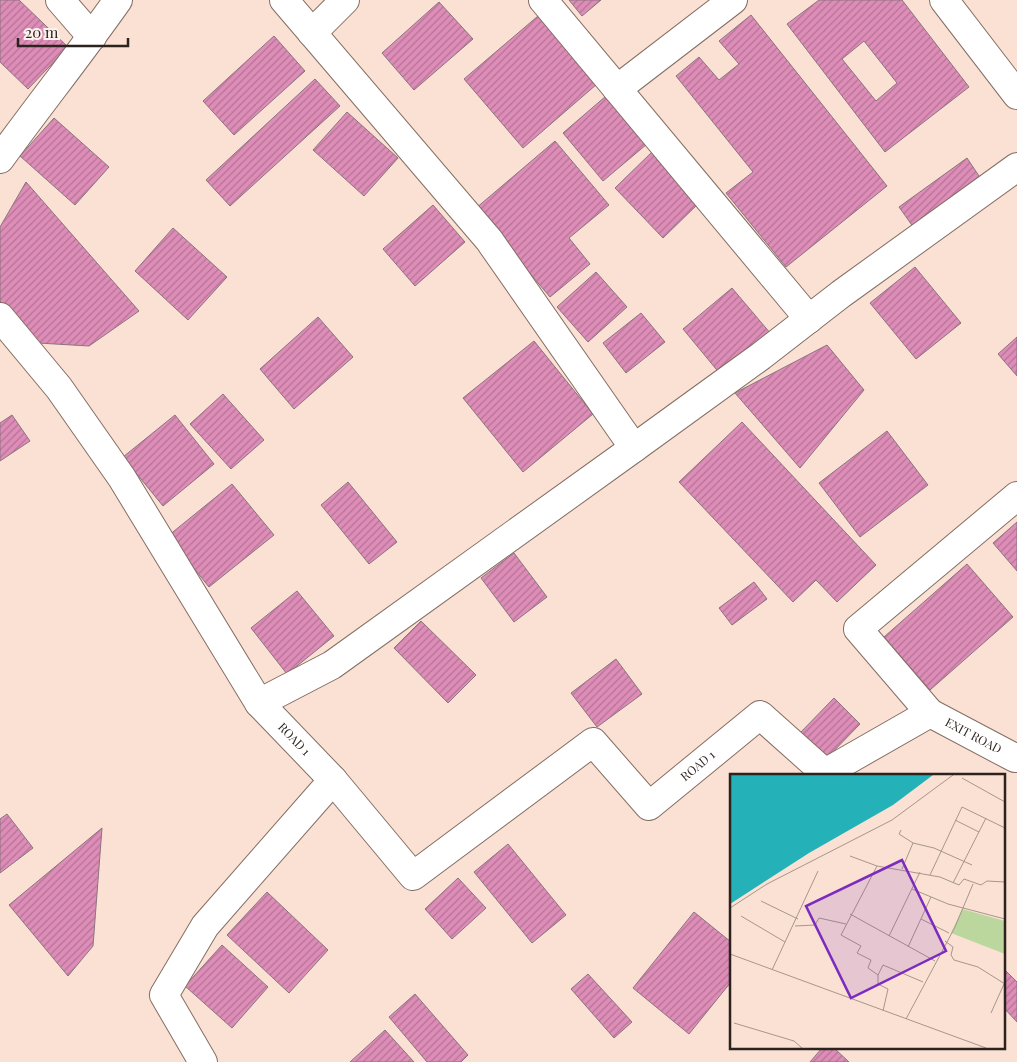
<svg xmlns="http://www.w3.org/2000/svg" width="1017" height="1062" viewBox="0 0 1017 1062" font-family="'Playfair Display',serif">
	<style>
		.building { fill: url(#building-hatch); stroke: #8b747f; fill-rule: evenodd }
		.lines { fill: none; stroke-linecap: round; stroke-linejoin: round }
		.street-casing { stroke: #846e63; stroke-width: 30 }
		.street { stroke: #fff; stroke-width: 28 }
		.labels { text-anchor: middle; stroke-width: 5; stroke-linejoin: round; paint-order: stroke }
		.street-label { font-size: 12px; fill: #2c221e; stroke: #fcf1ec }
		.inset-road { fill: none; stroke: #a8958b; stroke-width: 1 }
		.view { fill: #7b2cbf; fill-opacity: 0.15; stroke: #7b2cbf; stroke-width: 2.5 }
		.inset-edge { fill: none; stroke: #2c221e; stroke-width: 2.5 }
	</style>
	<defs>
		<pattern id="building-hatch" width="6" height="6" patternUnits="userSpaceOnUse" patternTransform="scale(1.25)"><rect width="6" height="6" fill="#de8db8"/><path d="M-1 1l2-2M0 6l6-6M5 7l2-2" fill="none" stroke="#b47395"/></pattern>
	</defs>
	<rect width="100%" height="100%" fill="#fae1d4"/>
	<g class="building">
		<path d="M 0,0 L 19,0 L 68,47 L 28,89 L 0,62 Z"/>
		<path d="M 569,0 L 601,0 L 582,16 Z"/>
		<path d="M 819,0 L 902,0 L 969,87 L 885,152 L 787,24 ZM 864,41 L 897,83 L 876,101 L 842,59 Z"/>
		<path d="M 439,2 L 473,39 L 414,90 L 382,53 Z"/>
		<path d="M 751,15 L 887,186 L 786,267 L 726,193 L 753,172 L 676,76 L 699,57 L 719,80 L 739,64 L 719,41 Z"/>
		<path d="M 538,16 L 597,84 L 523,148 L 464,79 Z"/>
		<path d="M 274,36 L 305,71 L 234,135 L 203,101 Z"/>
		<path d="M 315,79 L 340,106 L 230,206 L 206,180 Z"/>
		<path d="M 606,96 L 647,144 L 603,181 L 563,133 Z"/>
		<path d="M 347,112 L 398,158 L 364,196 L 313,150 Z"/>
		<path d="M 54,118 L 109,167 L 75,205 L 20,156 Z"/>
		<path d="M 555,141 L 609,205 L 569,238 L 590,264 L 550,297 L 475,209 Z"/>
		<path d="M 652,152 L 700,202 L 663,238 L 615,188 Z"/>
		<path d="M 967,158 L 981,179 L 914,228 L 899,207 Z"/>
		<path d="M 26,182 L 139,311 L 89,346 L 38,343 L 0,301 L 0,227 Z"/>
		<path d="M 433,205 L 465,242 L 415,286 L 383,249 Z"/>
		<path d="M 173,228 L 227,277 L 188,320 L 135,271 Z"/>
		<path d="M 915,267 L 961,323 L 916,359 L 870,303 Z"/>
		<path d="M 596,272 L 627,307 L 588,342 L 557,307 Z"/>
		<path d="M 732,288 L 771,334 L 721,375 L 683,329 Z"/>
		<path d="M 641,313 L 665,342 L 626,373 L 603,343 Z"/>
		<path d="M 318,317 L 353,357 L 294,409 L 260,369 Z"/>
		<path d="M 1017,337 L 1017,376 L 998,354 Z"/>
		<path d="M 534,341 L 593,414 L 523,472 L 463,398 Z"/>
		<path d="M 827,345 L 864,390 L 800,468 L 735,393 Z"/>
		<path d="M 223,394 L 264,440 L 231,469 L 190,424 Z"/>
		<path d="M 12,415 L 30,441 L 0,461 L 0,423 Z"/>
		<path d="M 175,415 L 214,464 L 163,506 L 123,457 Z"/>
		<path d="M 742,422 L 876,565 L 837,602 L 816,580 L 793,602 L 679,482 Z"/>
		<path d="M 887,431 L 928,485 L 860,537 L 819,483 Z"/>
		<path d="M 348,482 L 397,542 L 369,564 L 321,505 Z"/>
		<path d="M 232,484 L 274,535 L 209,587 L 168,536 Z"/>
		<path d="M 1017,522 L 1017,571 L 993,543 Z"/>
		<path d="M 514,553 L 547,597 L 514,622 L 481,578 Z"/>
		<path d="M 967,564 L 1013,617 L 930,690 L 884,637 Z"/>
		<path d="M 754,582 L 767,599 L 732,625 L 719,608 Z"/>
		<path d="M 297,591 L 334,636 L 287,674 L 251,628 Z"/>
		<path d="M 421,621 L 476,675 L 448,703 L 394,648 Z"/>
		<path d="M 616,659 L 642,694 L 597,727 L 571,693 Z"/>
		<path d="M 834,698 L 860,724 L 825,760 L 799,734 Z"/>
		<path d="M 7,814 L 33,848 L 0,873 L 0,819 Z"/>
		<path d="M 102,828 L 93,946 L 68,976 L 9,905 Z"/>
		<path d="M 508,844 L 566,915 L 532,943 L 474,872 Z"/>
		<path d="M 458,878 L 486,908 L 452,939 L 425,909 Z"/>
		<path d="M 267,892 L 328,950 L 289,993 L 227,935 Z"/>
		<path d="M 694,912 L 731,942 L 731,982 L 689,1034 L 633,988 Z"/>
		<path d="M 222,945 L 268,987 L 232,1028 L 185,986 Z"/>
		<path d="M 1003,968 L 1017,982 L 1017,1022 L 1003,1007 Z"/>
		<path d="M 588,974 L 632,1022 L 614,1038 L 571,989 Z"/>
		<path d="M 415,994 L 468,1055 L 461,1062 L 427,1062 L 389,1017 Z"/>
		<path d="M 385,1030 L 414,1062 L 350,1062 Z"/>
		<path d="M 822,1048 L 834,1048 L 849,1062 L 810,1062 Z"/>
	</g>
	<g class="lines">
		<g class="street-casing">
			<g id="street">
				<path d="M 60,0 L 92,37"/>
				<path d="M 284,0 L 489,240 L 634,448"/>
				<path d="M 543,0 L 809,319"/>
				<path d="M 944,0 L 1017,95"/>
				<path d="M 312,33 L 345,0"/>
				<path d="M 617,89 L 733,0"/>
				<path d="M 0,159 C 39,105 80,54 118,0"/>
				<path id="s1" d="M 0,317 L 59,388 L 122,478 L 259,703 L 333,780 L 413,876 L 593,742 L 649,806 L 760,715 L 825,773 L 930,713 L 858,629 L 1017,496"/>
				<path d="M 259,703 L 332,665 L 634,448 L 761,356 L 841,294 L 1017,167"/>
				<path id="s2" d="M 930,713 L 1015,758 L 1017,757"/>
				<path d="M 203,1062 L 164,995 L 205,926 L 333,780"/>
			</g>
		</g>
		<use href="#street" class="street"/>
	</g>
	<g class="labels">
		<g class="street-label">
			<text dy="4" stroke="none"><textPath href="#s2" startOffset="49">EXIT ROAD</textPath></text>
			<text dy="4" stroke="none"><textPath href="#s1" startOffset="516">ROAD 1</textPath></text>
			<text dy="4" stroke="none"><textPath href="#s1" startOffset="1070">ROAD 1</textPath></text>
		</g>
	</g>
	<g transform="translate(730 774)">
		<rect width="275" height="275" fill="#fae1d4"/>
		<path d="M 232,135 L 275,147 L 275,180 L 221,159 Z" fill="#bbd79e"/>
		<path d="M 0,1 L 203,1 L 163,31 L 79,79 L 0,130 Z" fill="#24b1b7"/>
		<path class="inset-road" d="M 232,4 L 275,28M 225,46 L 249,58M 171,56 L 169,60 L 183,69 L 204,74 L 242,91M 120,82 L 147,92 L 210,103 L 229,111 L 234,105 L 251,111 L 257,107 L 275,108M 147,92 L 111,161 L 131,172 L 127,179 L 141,186 L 138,194 L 148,201 L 153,191 L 193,208M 172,95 L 183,69M 200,101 L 232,33 L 275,54M 223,109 L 256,44M 182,115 L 218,130 L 275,145M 31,127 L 68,145M 0,134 L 37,110 L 162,46 L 223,1M 120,140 L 205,187M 11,142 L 55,168M 191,145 L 219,159M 65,152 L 85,151 L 89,144 L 116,150M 159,162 L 190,98M 215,167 L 223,173 L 221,181 L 224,186 L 248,193 L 275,210M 178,173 L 201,123M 0,180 L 256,274M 42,196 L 88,97M 148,201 L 148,210 L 158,215 L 153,237M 261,239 L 274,210M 176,245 L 225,153 L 243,110M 4,249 L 64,267 L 72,274"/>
		<path class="view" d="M 172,86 L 216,177 L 121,224 L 76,132 Z"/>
		<rect width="275" height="275" class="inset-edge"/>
	</g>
	<path d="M18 38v8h110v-8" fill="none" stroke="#2c221e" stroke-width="2.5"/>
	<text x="25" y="38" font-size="15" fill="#2c221e" stroke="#fcf1ec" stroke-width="4" paint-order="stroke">20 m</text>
</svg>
